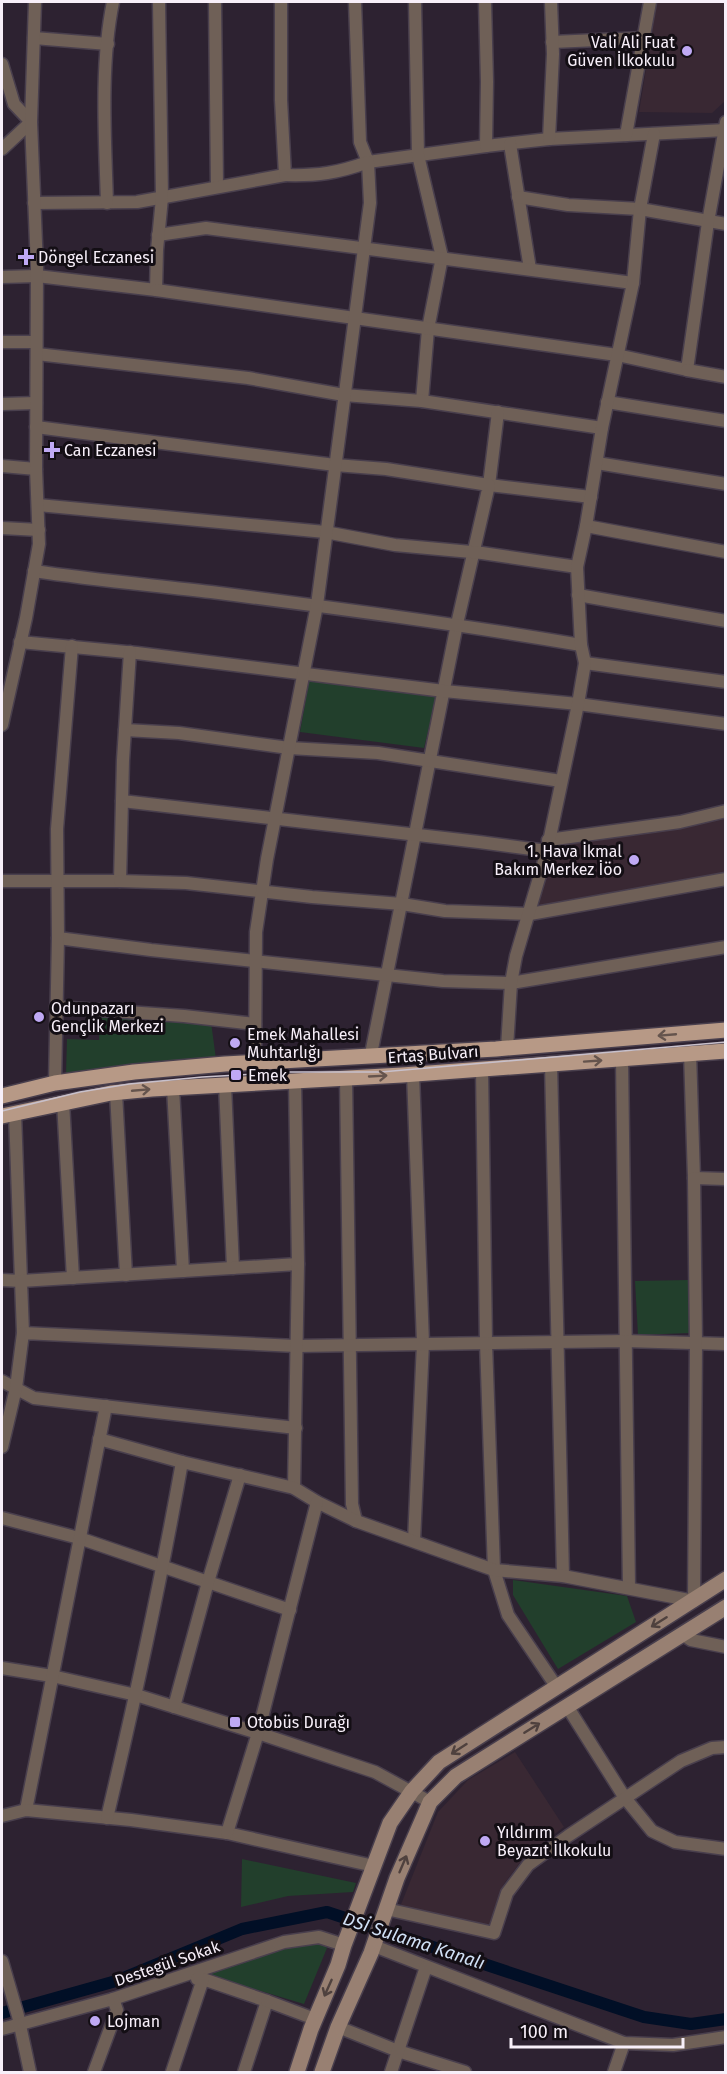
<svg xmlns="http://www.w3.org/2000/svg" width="727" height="2074" viewBox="0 0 727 2074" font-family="'Fira Sans',sans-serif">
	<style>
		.education { fill: #392833 }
		.green { fill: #223f2c }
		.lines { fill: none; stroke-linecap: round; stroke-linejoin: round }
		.canal { stroke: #010f26; stroke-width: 12 }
		.minor-casing { stroke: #493f4d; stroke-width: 15 }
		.secondary-casing { stroke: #493f4d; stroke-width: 18 }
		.primary-casing { stroke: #493f4d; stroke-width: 18 }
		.minor { stroke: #6f6057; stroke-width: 12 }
		.secondary { stroke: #988072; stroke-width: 15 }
		.primary { stroke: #b79986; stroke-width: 15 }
		.tram { stroke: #c8c0cb; stroke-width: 1.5 }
		.oneway { stroke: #65544d }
		.oneway2 { stroke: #4f413e }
		.poi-dot { fill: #bfa9f4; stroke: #130e14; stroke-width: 2 }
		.labels { text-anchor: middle; stroke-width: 6; stroke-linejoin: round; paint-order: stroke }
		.poi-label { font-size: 16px; fill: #f7eff9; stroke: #130e14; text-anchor: start }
		.street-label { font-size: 16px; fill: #f7eff9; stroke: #130e14 }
		.water-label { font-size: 18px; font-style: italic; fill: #d1e1f6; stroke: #130e14 }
	</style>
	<rect width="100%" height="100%" fill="#2d2231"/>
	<g class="education">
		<path d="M 657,2 L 725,2 L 725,101 L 712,113 L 639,112 Z"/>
		<path d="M 725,809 L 725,879 L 530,914 L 548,840 Z"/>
		<path d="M 515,1752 L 564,1827 L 525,1856 L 504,1884 L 488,1928 L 400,1907 L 438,1812 L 468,1780 Z"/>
	</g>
	<g class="green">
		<path d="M 310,676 L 437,694 L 424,748 L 300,732 Z"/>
		<path d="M 100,1017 L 211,1022 L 216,1059 L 66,1074 L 67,1039 L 99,1040 Z"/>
		<path d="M 689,1280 L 690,1333 L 638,1335 L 635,1281 Z"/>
		<path d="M 513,1580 L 627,1596 L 636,1622 L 558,1669 L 513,1595 Z"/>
		<path d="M 242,1859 L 356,1883 L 353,1892 L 288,1896 L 241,1907 Z"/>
		<path d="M 321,1943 L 327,1948 L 304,2004 L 207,1975 L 210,1969 L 295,1945 Z"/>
	</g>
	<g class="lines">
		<path class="canal" d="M 2,2013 L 116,1981 L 242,1929 L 327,1912 L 644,2017 L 691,2024 L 726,2019"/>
		<g class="minor-casing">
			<g id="minor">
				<path d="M 215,2 L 217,187"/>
				<path d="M 355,2 L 360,142 L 368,162 L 486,146"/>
				<path d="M 415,2 L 418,155 L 442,257 L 428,329 L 422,401"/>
				<path d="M 485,2 L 487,82 L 486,146 L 549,139 L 726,130"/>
				<path d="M 34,38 L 108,44"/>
				<path d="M 552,42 L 644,38"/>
				<path d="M 2,64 L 14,104 L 31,122 L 2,149"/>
				<path d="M 626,135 L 650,2"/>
				<path d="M 549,139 L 553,54 L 551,2"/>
				<path d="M 510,144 L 530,269"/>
				<path d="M 518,197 L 568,205 L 640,209 L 726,224"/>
				<path d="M 34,203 L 137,202 L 285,175 L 281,100 L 281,2"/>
				<path d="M 107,203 C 105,138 100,65 113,2"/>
				<path d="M 158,235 L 206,228 L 633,283"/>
				<path d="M 2,277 L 37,276 L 156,290 L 157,250 L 162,198 L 159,2"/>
				<path d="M 156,290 L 617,355 L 687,370 L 708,222 L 726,122"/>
				<path d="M 2,342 L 36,342"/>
				<path d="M 37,354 L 248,378 L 344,395 L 422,401 L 602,428"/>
				<path d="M 687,370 L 726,377"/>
				<path d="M 607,402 L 726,421"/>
				<path d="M 2,404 L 36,403"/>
				<path d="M 498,412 L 489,485 L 591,497"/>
				<path d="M 36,427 L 335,465 L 386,469 L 489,485 L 457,624 L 371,1054"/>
				<path d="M 597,463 L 726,484"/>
				<path d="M 2,466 L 36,469"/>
				<path d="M 38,505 L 325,532 L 395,545 L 482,553 L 577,567"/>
				<path d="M 586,526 L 726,552"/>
				<path d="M 2,528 L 39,530"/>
				<path d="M 34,571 C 93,580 152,585 211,592 C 335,608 458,624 581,645"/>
				<path d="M 578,595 L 726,621"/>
				<path d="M 20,642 L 137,653 L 444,691 L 578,704 L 726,724"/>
				<path d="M 585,663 L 726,682"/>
				<path d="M 2,725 L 26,618 L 39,544 L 36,469 L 37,267 L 31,122 L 35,2"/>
				<path d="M 125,730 L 179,733 L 289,748 L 378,753 L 561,781"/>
				<path d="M 122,801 L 479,842 L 547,851"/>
				<path d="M 548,840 L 680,822 L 726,811"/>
				<path d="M 2,881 L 120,881 L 123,760 L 130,652"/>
				<path d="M 120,881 L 186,883 L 312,897 L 402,904 L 445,911 L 530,914 L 726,879"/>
				<path d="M 58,938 L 151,950 L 443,981 L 511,983 L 726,947"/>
				<path d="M 56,1007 L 184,1016 L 255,1024"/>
				<path d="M 507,1048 L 511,983 L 516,956 L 547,851 L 578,704 L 585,663 L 581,645 L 577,567 L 586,526 L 602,428 L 633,283 L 640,209 L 654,134"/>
				<path d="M 690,1053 L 694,1178"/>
				<path d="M 622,1059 L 629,1588"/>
				<path d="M 255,1062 L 256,932 L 267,859 L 317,605 L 370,203 L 368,162 C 338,173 317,176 285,175"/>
				<path d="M 551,1064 L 563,1576"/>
				<path d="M 482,1069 L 486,1343 L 494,1570 L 508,1615 L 556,1686"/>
				<path d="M 413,1074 L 423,1343 L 414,1541"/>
				<path d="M 346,1078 L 352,1504 L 356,1521"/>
				<path d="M 55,1083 L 58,938 L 57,829 L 72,646"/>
				<path d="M 225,1085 L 233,1268"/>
				<path d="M 173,1088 L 183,1271"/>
				<path d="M 116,1093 L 126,1275"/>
				<path d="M 63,1102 L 73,1278"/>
				<path d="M 2,1280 L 21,1281 L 15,1113"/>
				<path d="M 23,1333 L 21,1281 L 298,1264"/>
				<path d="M 2,1381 L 34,1398 L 296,1428"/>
				<path d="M 99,1439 L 182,1462"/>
				<path d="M 2,1447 L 16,1388 L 23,1333 L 296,1346 L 625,1341 L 726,1344"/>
				<path d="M 294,1488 L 298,1264 L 295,1081"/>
				<path d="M 2,1518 L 79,1538 L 290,1610"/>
				<path d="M 682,1634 L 691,1640 L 726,1647"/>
				<path d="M 2,1668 L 52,1676 L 136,1695 L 258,1733 L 375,1772 L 430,1802"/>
				<path d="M 567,1706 L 625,1798 L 652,1831 L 675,1842 L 726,1849"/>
				<path d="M 174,1707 L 208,1582 L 240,1475"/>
				<path d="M 26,1810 L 106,1406"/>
				<path d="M 2,1816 L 26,1810 L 131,1820 L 227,1833 L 374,1866"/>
				<path d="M 107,1818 C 135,1700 161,1581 182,1462 L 294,1488 L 317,1502 L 356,1521 L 494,1570 L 563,1576 L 694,1601 L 696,1343 L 694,1178 L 726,1179"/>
				<path d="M 227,1833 L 258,1733 L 317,1502"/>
				<path d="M 386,1909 L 494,1933 L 507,1893 L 528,1865 L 568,1836 L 681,1761 L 712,1748 L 726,1747"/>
				<path d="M 374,1946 L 624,2043 L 673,2045 L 726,2037"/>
				<path d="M 2,1961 L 18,2016 L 30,2072"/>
				<path d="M 203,1979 L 267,2001 L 244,2072"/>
				<path d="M 267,2001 L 315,2019"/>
				<path d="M 338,2027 L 398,2051 L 465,2072"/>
				<path d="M 2,2029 L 113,1999 L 284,1942 L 319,1937 L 344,1945"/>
				<path d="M 94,2072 L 117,2010 L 113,1999"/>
				<path d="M 172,2072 L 203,1979 L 197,1979"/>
				<path d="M 391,2072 L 426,1967"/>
				<path d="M 614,2072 L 624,2043"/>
			</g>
		</g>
		<g class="secondary-casing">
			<g id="secondary">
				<path d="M 297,2072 L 311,2029 L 338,1965 L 344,1945 L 390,1823 L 412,1791 L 439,1762 L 726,1579"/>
				<path d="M 322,2072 L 338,2027 L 371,1953 L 397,1878 L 424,1816 L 430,1802 L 456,1776 L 726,1607"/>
			</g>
		</g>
		<g class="primary-casing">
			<g id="primary">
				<path d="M 2,1096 L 55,1083 L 134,1072 L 225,1064 L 496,1049 L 726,1030"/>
				<path d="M 2,1116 L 111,1093 L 152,1089 L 402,1075 L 726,1051"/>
			</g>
		</g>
		<use href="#minor" class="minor"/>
		<use href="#secondary" class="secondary"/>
		<use href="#primary" class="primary"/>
		<path class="tram" d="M 2,1111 L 80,1092 L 129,1084 L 202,1077 L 290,1072 L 381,1072 L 726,1042"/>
	</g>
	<defs><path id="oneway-shaft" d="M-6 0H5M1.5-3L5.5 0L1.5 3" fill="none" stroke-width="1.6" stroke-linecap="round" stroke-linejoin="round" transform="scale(1.5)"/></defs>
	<g class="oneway">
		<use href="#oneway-shaft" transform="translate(667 1035) rotate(175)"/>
		<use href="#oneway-shaft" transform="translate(593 1061) rotate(-4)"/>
		<use href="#oneway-shaft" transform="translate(378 1076) rotate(-3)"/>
		<use href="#oneway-shaft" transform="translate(141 1090) rotate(-5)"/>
	</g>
	<g class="oneway2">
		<use href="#oneway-shaft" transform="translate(659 1622) rotate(148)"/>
		<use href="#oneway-shaft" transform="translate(532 1728) rotate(-32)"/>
		<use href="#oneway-shaft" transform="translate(459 1749) rotate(147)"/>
		<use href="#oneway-shaft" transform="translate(403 1864) rotate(-67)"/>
		<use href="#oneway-shaft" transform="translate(328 1988) rotate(114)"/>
	</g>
	<g class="poi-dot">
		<circle cx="687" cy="51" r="6"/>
		<path d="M23 248h6v6h6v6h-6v6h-6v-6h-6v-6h6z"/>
		<path d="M49 441h6v6h6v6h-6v6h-6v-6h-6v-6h6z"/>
		<circle cx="634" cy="860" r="6"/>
		<circle cx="39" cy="1017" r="6"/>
		<circle cx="235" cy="1043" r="6"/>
		<rect x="230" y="1069" width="12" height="12" rx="3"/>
		<rect x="229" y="1716" width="12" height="12" rx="3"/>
		<circle cx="485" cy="1841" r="6"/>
		<circle cx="95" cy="2021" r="6"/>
	</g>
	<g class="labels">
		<g class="poi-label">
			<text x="675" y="48" text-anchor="end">Vali Ali Fuat<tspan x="675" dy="18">Güven İlkokulu</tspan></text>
			<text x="38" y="263">Döngel Eczanesi</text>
			<text x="64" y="456">Can Eczanesi</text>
			<text x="622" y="857" text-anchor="end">1. Hava İkmal<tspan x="622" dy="18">Bakım Merkez İöo</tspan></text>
			<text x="51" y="1014">Odunpazarı<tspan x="51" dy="18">Gençlik Merkezi</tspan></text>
			<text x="247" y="1040">Emek Mahallesi<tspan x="247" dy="18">Muhtarlığı</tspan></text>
			<text x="248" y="1081">Emek</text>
			<text x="247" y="1728">Otobüs Durağı</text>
			<text x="497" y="1838">Yıldırım<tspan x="497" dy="18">Beyazıt İlkokulu</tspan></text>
			<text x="107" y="2027">Lojman</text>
		</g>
		<g class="street-label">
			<text transform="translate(433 1054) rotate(-4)" y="6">Ertaş Bulvarı</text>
			<text transform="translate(167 1963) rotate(-19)" y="6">Destegül Sokak</text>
		</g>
		<g class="water-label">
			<text transform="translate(414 1941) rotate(18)" y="6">DSİ Sulama Kanalı</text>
		</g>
	</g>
	<rect width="727" height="2074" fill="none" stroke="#f7eff9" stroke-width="6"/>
	<path d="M511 2038v9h172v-9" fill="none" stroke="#f7eff9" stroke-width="3"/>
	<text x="520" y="2038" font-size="18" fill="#f7eff9" stroke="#130e14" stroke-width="4.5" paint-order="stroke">100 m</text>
</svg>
